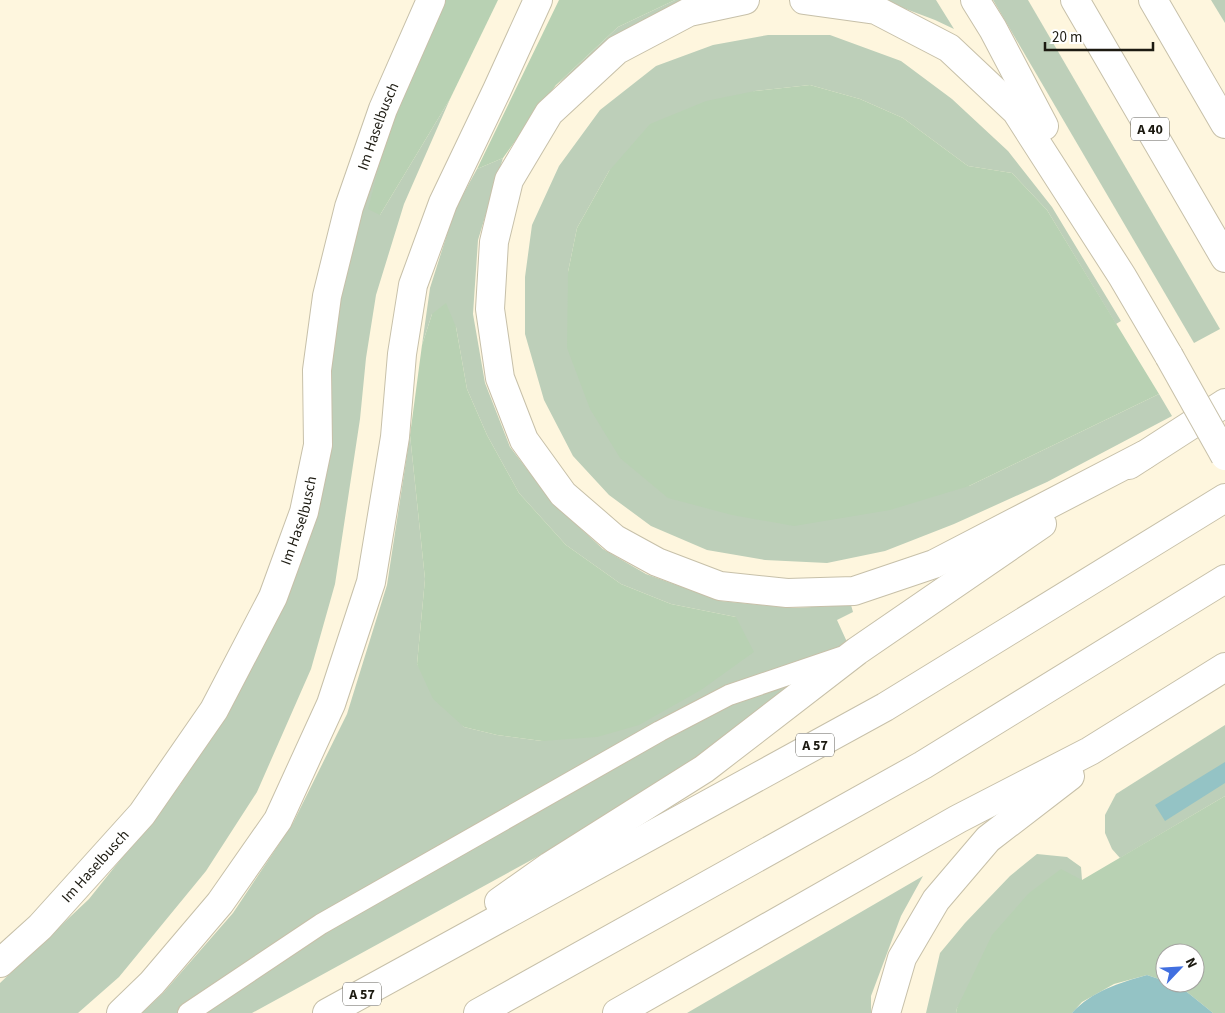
<svg xmlns="http://www.w3.org/2000/svg" width="1225" height="1013" viewBox="0 0 1225 1013" font-family="'Source Sans 3',sans-serif">
	<style>
		.green { fill: #bdcfb9 }
		.forest { fill: #b8d1b3 }
		.water { fill: #94c3c5 }
		.lines { fill: none; stroke-linecap: round; stroke-linejoin: round }
		.lane-casing { stroke: #c7c0a9; stroke-width: 22 }
		.street-casing { stroke: #c7c0a9; stroke-width: 30 }
		.highway-casing { stroke: #c7c0a9; stroke-width: 30 }
		.lane { stroke: #fff; stroke-width: 20 }
		.street { stroke: #fff; stroke-width: 28 }
		.highway { stroke: #fff; stroke-width: 28 }
		.highway-bridge-casing { stroke: #c7c0a9; stroke-width: 30; stroke-linecap: butt }
		.highway-bridge { stroke: #fff; stroke-width: 28 }
		.labels { text-anchor: middle; stroke-width: 4; stroke-linejoin: round; paint-order: stroke }
		.shield { fill: #fff; stroke: #605f58; stroke-width: 1 }
		.shield-label { font-size: 14px; font-weight: bold; fill: #1c1a11 }
		.street-label { font-size: 15px; fill: #1c1a11; stroke: #fff }
	</style>
	<rect width="100%" height="100%" fill="#fef6de"/>
	<g class="green">
		<path d="M 675,0 L 694,0 L 624,33 L 556,85 L 618,27 Z"/>
		<path d="M 882,0 L 936,0 L 954,29 L 935,20 Z"/>
		<path d="M 993,0 L 1028,0 L 1220,329 L 1194,343 Z"/>
		<path d="M 1211,0 L 1225,0 L 1225,23 Z"/>
		<path d="M 768,35 L 830,35 L 901,61 L 952,99 L 1008,151 L 1052,207 L 1121,321 L 1116,324 L 1047,210 L 1012,173 L 968,166 L 903,118 L 860,99 L 810,85 L 755,91 L 609,171 L 577,228 L 568,272 L 969,486 L 1159,394 L 1172,416 L 1047,482 L 954,524 L 885,551 L 827,563 L 765,560 L 707,550 L 651,526 L 609,495 L 573,456 L 544,400 L 525,334 L 525,277 L 532,225 L 559,166 L 600,110 L 656,66 L 713,45 Z"/>
		<path d="M 450,99 L 404,204 L 376,295 L 366,358 L 360,419 L 335,584 L 311,669 L 257,792 L 206,871 L 119,977 L 78,1013 L 0,1013 L 0,983 L 89,899 L 180,785 L 269,630 L 327,450 L 334,328 L 350,228 L 392,117 L 380,215 Z"/>
		<path d="M 503,158 L 478,240 L 473,314 L 485,383 L 510,447 L 554,504 L 603,549 L 646,574 L 721,601 L 792,608 L 851,605 L 853,612 L 837,620 L 847,642 L 695,760 L 557,846 L 252,1013 L 142,1013 L 164,992 L 233,913 L 293,823 L 347,714 L 387,585 L 410,435 L 425,579 L 417,664 L 464,727 L 497,735 L 542,741 L 736,617 L 671,604 L 621,584 L 566,545 L 519,493 L 487,435 L 467,389 L 456,327 L 432,314 L 422,345 L 430,288 L 455,209 L 477,169 Z"/>
		<path d="M 1225,725 L 1225,796 L 1120,858 L 1112,849 L 1105,833 L 1105,815 L 1116,794 Z"/>
		<path d="M 1037,854 L 1067,857 L 1081,867 L 1082,880 L 957,1008 L 956,1013 L 926,1013 L 940,953 L 965,923 L 1010,876 Z"/>
		<path d="M 923,876 L 901,916 L 871,996 L 871,1013 L 687,1013 Z"/>
	</g>
	<g class="forest">
		<path d="M 441,0 L 498,0 L 450,99 L 380,215 L 368,209 L 392,117 Z"/>
		<path d="M 559,0 L 675,0 L 618,27 L 556,85 L 503,158 L 477,169 Z"/>
		<path d="M 810,85 L 860,99 L 903,118 L 968,166 L 1012,173 L 1047,210 L 1159,394 L 969,486 L 890,510 L 794,526 L 732,515 L 668,498 L 620,458 L 590,409 L 567,348 L 568,272 L 577,228 L 609,171 L 650,124 L 706,101 L 755,91 Z"/>
		<path d="M 446,303 L 456,327 L 467,389 L 487,435 L 519,493 L 566,545 L 621,584 L 671,604 L 736,617 L 754,652 L 701,690 L 639,725 L 597,737 L 542,741 L 497,735 L 464,727 L 433,699 L 417,664 L 425,579 L 410,435 L 422,345 L 432,314 Z"/>
		<path d="M 1225,796 L 1225,1013 L 1213,1013 L 1182,988 L 1169,983 L 1195,983 L 1195,953 L 1165,953 L 1165,981 L 1147,975 L 1114,984 L 1082,1002 L 1072,1013 L 956,1013 L 957,1008 L 992,935 L 1029,893 L 1061,869 L 1082,880 Z"/>
	</g>
	<g class="water">
		<path d="M 1225,762 L 1225,783 L 1165,821 L 1155,805 Z"/>
		<path d="M 1147,975 L 1165,981 L 1165,983 L 1182,988 L 1213,1013 L 1072,1013 C 1092,991 1119,983 1147,975 Z"/>
	</g>
	<g class="lines">
		<g class="lane-casing">
			<path id="lane" d="M 188,1013 L 321,924 L 660,731 L 729,695 L 841,657"/>
		</g>
		<g class="street-casing">
			<g id="street">
				<path id="s1" d="M 0,963 L 40,927 L 142,814 L 214,710 L 273,597 L 304,512 L 318,445 L 317,370 L 327,296 L 349,207 L 383,109 L 431,0"/>
			</g>
		</g>
		<g class="highway-casing">
			<g id="highway">
				<path d="M 745,0 L 689,12 L 617,50 L 549,113 L 509,180 L 494,242 L 490,309 L 500,378 L 524,440 L 563,494 L 615,539 L 657,562 L 720,586 L 787,593 L 854,591 L 934,564 L 1144,455"/>
				<path d="M 804,0 L 876,10 L 949,48 L 1016,111 L 1122,276 L 1169,356"/>
				<path d="M 975,0 L 993,29 L 1044,126"/>
				<path d="M 1075,0 L 1225,258"/>
				<path d="M 1153,0 L 1225,124"/>
				<path d="M 1129,465 L 1225,403"/>
				<path d="M 499,902 L 550,866 L 704,769 L 857,651 L 1042,524"/>
				<path d="M 121,1013 L 152,983 L 220,903 L 278,820 L 331,704 L 371,582 L 395,437 L 402,354 L 413,285 L 443,203 L 497,90 L 538,0"/>
				<path d="M 327,1013 L 885,707 L 1225,498"/>
				<path d="M 478,1013 L 923,765 L 1225,579"/>
				<path d="M 617,1013 L 958,819 L 1090,751 L 1225,667"/>
				<path d="M 886,1013 L 902,958 L 936,900 L 988,839 L 1070,776"/>
			</g>
		</g>
		<use href="#lane" class="lane"/>
		<use href="#street" class="street"/>
		<use href="#highway" class="highway"/>
		<g class="highway-bridge-casing">
			<path id="highway-bridge" d="M 1169,356 L 1225,456"/>
		</g>
		<use href="#highway-bridge" class="highway-bridge"/>
	</g>
	<g class="labels">
		<g class="shield">
			<rect x="1131" y="117.5" width="38" height="23" rx="4"/>
			<rect x="796" y="733.5" width="38" height="23" rx="4"/>
			<rect x="343" y="982.5" width="38" height="23" rx="4"/>
		</g>
		<g class="shield-label">
			<text x="1150" y="134">A 40</text>
			<text x="815" y="750">A 57</text>
			<text x="362" y="999">A 57</text>
		</g>
		<g class="street-label">
			<text dy="5" stroke="none"><textPath href="#s1" startOffset="946">Im Haselbusch</textPath></text>
			<text dy="5" stroke="none"><textPath href="#s1" startOffset="541">Im Haselbusch</textPath></text>
			<text dy="5" stroke="none"><textPath href="#s1" startOffset="136">Im Haselbusch</textPath></text>
		</g>
	</g>
	<g transform="translate(1180 968) rotate(65)"><circle r="24" fill="#ffffff" stroke="#a4a3a0"/>
	<path d="M0-4L9 19L0 12L-9 19Z" fill="#416fe0"/>
	<text y="-8" font-size="14" font-weight="bold" text-anchor="middle" fill="#1c1a11">N</text>
	</g>
	<path d="M1045 42v8h108v-8" fill="none" stroke="#1c1a11" stroke-width="2.5"/>
	<text x="1052" y="42" font-size="15" fill="#1c1a11" stroke="#ffffff" stroke-width="4" paint-order="stroke">20 m</text>
</svg>
